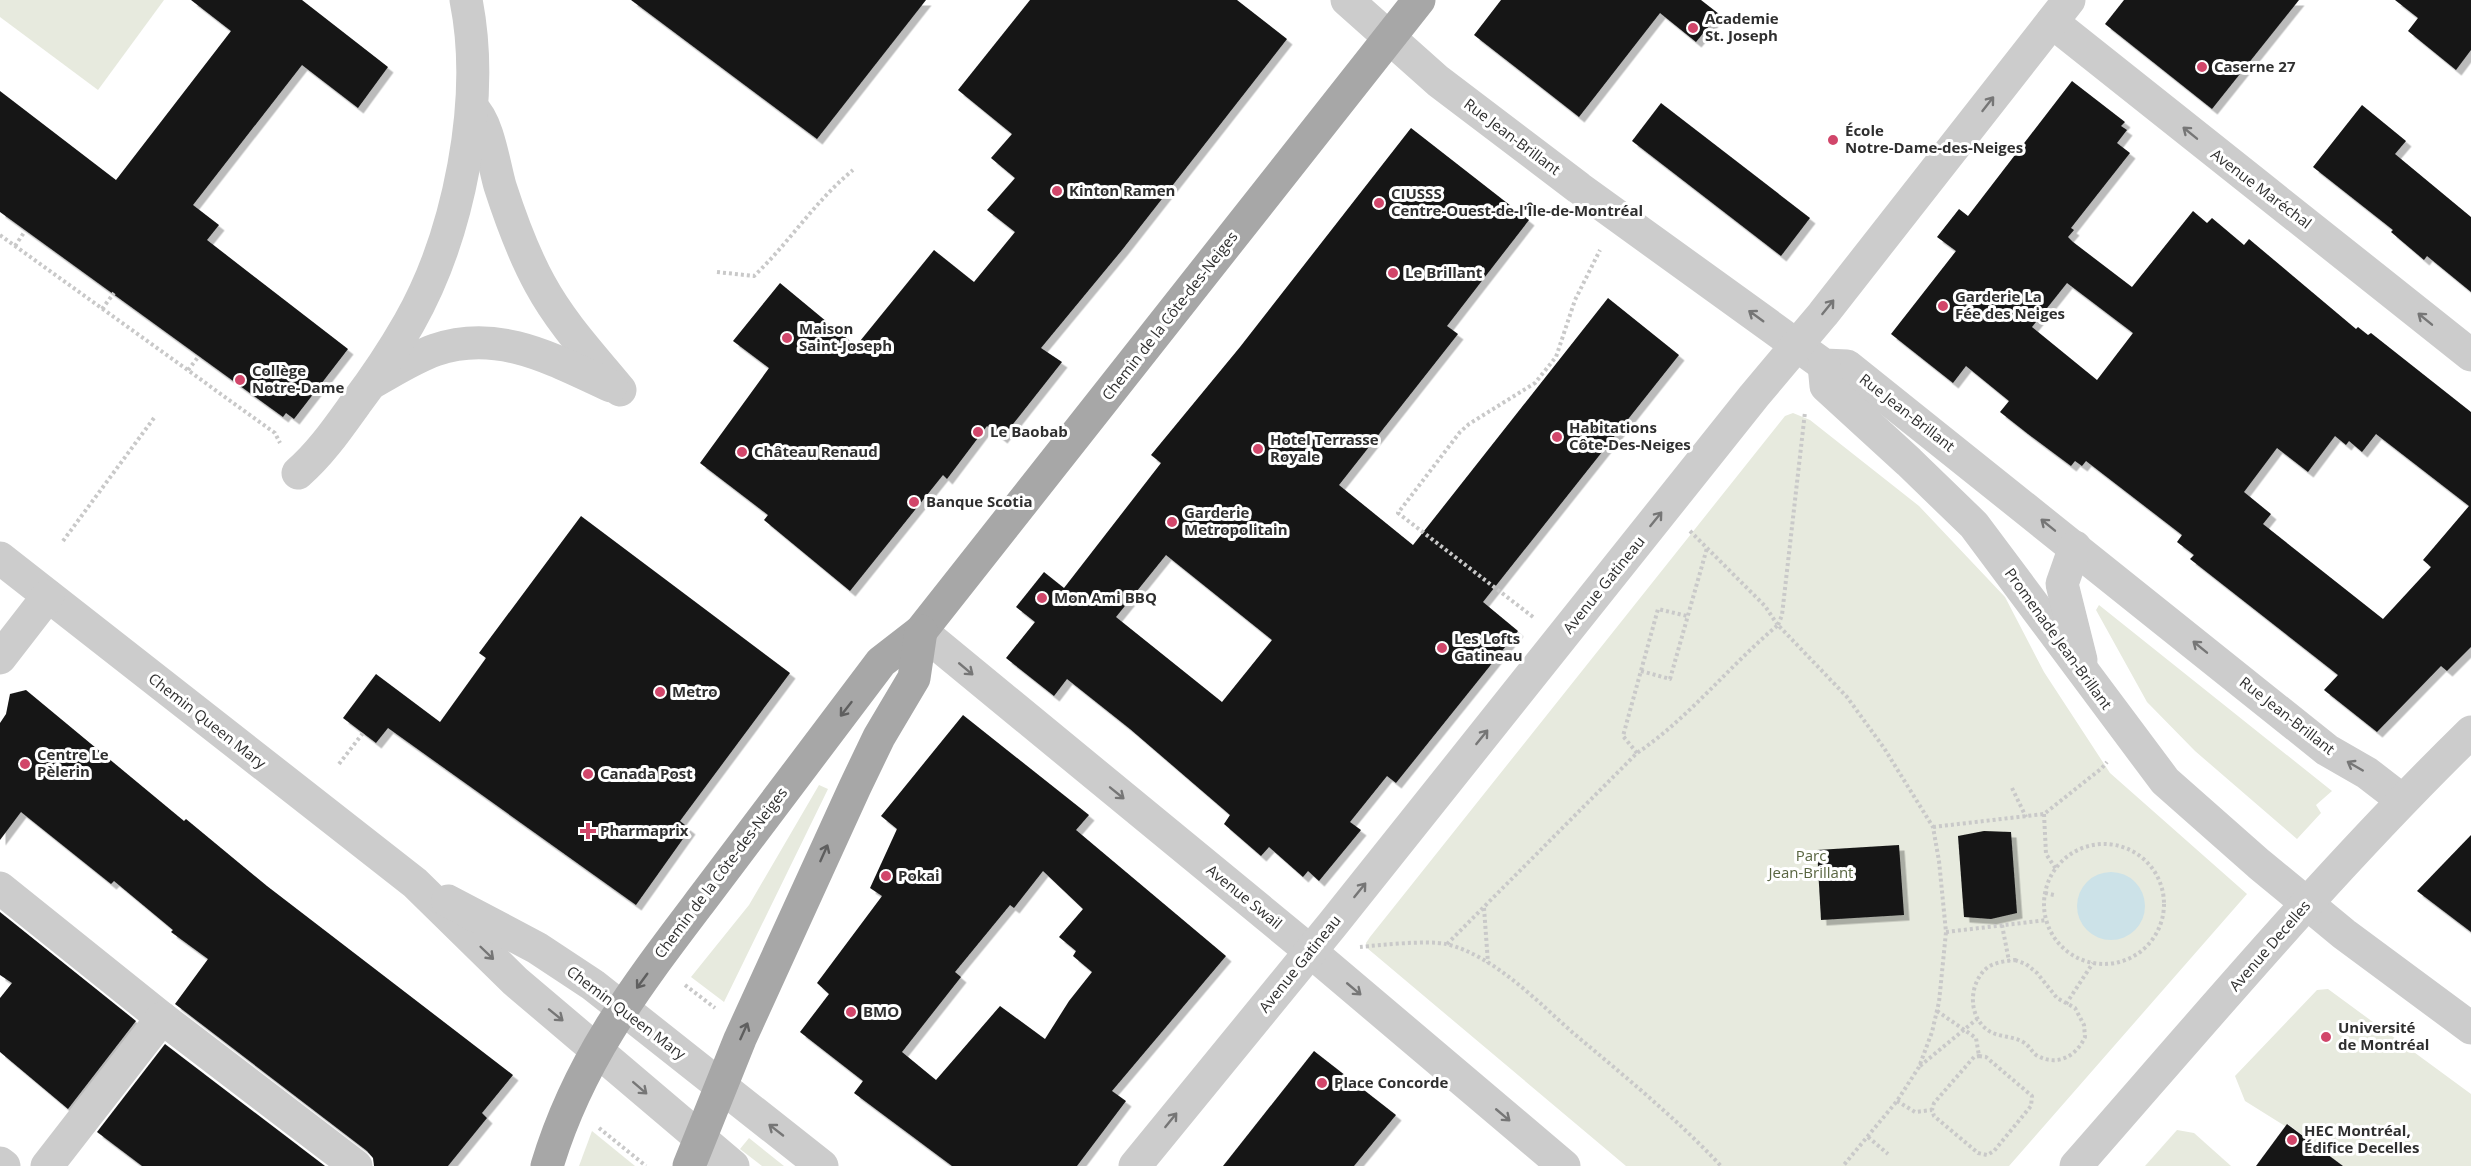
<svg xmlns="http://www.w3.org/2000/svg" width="2471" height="1166" viewBox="0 0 2471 1166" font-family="'Open Sans',sans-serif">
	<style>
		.green { fill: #e7eade }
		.water { fill: #cce2e8 }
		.building { fill: #161616; fill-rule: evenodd; filter: url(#shadow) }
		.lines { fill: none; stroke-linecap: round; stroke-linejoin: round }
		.path { stroke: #c9c9c9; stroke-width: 4; stroke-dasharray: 3 3; stroke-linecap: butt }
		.minor { stroke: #ccc; stroke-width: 33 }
		.major { stroke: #a7a7a7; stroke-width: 33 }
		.oneway { stroke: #767676 }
		.oneway2 { stroke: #5f5f5f }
		.poi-dot { fill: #d1466a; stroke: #fff; stroke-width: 2 }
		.labels { text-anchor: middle; stroke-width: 6; stroke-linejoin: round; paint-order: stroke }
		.poi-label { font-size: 15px; font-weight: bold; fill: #2f2f2f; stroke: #fff; text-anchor: start }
		.street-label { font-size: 15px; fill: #2f2f2f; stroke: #fff }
		.park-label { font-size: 15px; fill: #596541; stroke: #fff }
	</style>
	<defs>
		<filter id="shadow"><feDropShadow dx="5.5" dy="5.5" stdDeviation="0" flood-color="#0004"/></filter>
	</defs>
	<rect width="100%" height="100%" fill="#fff"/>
	<g class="green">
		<path d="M 0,0 L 164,0 L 98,90 L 0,17 Z"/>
		<path d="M 1793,413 L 1810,420 L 1919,506 L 2005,597 L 2044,672 L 2110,773 L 2247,894 L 2009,1166 L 1626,1166 L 1367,948 L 1366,943 L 1370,937 L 1785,416 Z"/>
		<path d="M 2099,605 L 2332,791 L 2316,805 L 2321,813 L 2297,839 L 2195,751 L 2147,702 L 2096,610 Z"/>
		<path d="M 819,785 L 828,789 L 724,1002 L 691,977 L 749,905 Z"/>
		<path d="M 2328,989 L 2471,1094 L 2471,1166 L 2343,1166 L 2288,1124 L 2285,1126 L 2245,1101 L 2235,1076 L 2317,990 Z"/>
		<path d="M 2177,1130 L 2194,1133 L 2231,1166 L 2145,1166 Z"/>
		<path d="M 592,1131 L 635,1166 L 579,1166 Z"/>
		<path d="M 749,1138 L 784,1166 L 762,1166 L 740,1149 Z"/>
	</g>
	<circle class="water" cx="2111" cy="906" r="34"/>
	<g class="building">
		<path d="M 191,0 L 302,0 L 388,67 L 358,108 L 302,65 L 193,205 L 219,225 L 207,240 L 348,349 L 294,419 L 286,413 L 283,417 L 0,212 L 0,91 L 116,180 L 231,31 Z"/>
		<path d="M 631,0 L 926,0 L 817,139 Z"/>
		<path d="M 1030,0 L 1237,0 L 1287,39 L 1122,250 L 1041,348 L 1062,362 L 1002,438 L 987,426 L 947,479 L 943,475 L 850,591 L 764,520 L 768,515 L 700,463 L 769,368 L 733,341 L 780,283 L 856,346 L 934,250 L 974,282 L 1015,232 L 987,210 L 1015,178 L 991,158 L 1012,134 L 958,90 Z"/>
		<path d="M 1501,0 L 1701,0 L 1719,14 L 1696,42 L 1660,13 L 1579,117 L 1474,35 Z"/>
		<path d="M 2124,0 L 2299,0 L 2212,109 L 2105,24 Z"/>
		<path d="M 2395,0 L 2471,0 L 2471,50 L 2456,70 L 2408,31 L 2418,18 Z"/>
		<path d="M 2072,81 L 2125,122 L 2121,126 L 2127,130 L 2117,143 L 2130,153 L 2071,228 L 2074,230 L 2068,237 L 2073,242 L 2132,287 L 2193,211 L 2207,223 L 2212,218 L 2244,245 L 2249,239 L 2356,329 L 2358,327 L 2368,335 L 2371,333 L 2471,412 L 2471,647 L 2447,671 L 2441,666 L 2377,732 L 2324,690 L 2338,675 L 2190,559 L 2194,555 L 2177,542 L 2182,535 L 2086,461 L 2082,466 L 2075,461 L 2071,466 L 2028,434 L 2000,412 L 2009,401 L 1966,366 L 1953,383 L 1891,334 L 1956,251 L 1937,237 L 1959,209 L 1968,216 ZM 2067,283 L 2133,333 L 2097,380 L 2032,327 ZM 2376,434 L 2469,506 L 2423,560 L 2431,567 L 2383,619 L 2263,524 L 2271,514 L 2244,492 L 2277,448 L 2308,472 L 2335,436 L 2346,445 L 2349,441 L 2362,452 Z"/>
		<path d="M 1661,103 L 1810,218 L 1781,256 L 1632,141 Z"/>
		<path d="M 2362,105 L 2406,141 L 2395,154 L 2471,217 L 2471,292 L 2427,256 L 2424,260 L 2391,232 L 2393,230 L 2313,167 Z"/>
		<path d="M 1411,128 L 1529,220 L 1447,326 L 1458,334 L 1339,485 L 1413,545 L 1608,298 L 1679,355 L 1483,602 L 1518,631 L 1396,783 L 1387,776 L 1350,822 L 1361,830 L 1319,881 L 1308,871 L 1303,877 L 1269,847 L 1261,856 L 1224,824 L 1230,815 L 1130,729 L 1067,679 L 1054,696 L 1006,658 L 1035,622 L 1016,607 L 1044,572 L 1064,588 L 1161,463 L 1151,455 L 1240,347 ZM 1166,555 L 1272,640 L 1222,702 L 1116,617 Z"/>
		<path d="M 581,516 L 790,673 L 680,821 L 690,829 L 636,905 L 388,728 L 376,743 L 343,718 L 376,674 L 440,722 L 486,658 L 479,653 Z"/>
		<path d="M 26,690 L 184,821 L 186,819 L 267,886 L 513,1075 L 482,1113 L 487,1118 L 448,1166 L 374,1166 L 373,1158 L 367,1151 L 175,1004 L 208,959 L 171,932 L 173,930 L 114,881 L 111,884 L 21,812 L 0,840 L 0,723 L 6,714 L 10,694 Z"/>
		<path d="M 963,715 L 1089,815 L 1076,830 L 1226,956 L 1112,1091 L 1126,1101 L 1077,1166 L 952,1166 L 854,1093 L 863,1081 L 800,1032 L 829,994 L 817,983 L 882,896 L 870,888 L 897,829 L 881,816 ZM 1043,871 L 1083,909 L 1059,937 L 1076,951 L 1073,956 L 1092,972 L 1069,1001 L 1045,1039 L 1000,1006 L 936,1080 L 902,1052 L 961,977 L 955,972 L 1010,905 L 1014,908 Z"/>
		<path d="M 1984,831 L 2011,832 L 2017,913 L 1991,919 L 1964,917 L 1958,836 Z"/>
		<path d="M 2471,835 L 2471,932 L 2417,891 Z"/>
		<path d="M 1899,845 L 1904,915 L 1821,920 L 1817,850 Z"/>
		<path d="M 0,912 L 136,1021 L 68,1109 L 0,1052 L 0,998 L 12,983 L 0,975 Z"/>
		<path d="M 165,1044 L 325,1166 L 142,1166 L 97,1132 Z"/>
		<path d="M 1314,1051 L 1396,1115 L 1354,1166 L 1223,1166 Z"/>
		<path d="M 2287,1124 L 2343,1166 L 2256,1166 Z"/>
	</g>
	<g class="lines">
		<g class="path">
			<path d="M 0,235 L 275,433 L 280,443"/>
			<path d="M 15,246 L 25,231"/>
			<path d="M 717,272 L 754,276 C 789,243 815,201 853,170"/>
			<path d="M 102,309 L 114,293"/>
			<path d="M 188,370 L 199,356"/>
			<path d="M 1690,531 L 1765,606 L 1777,624"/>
			<path d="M 63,541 L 154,418"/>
			<path d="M 1533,617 L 1398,513 L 1460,432 L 1469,424 L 1535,383 L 1556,357 L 1575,300 L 1600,250"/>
			<path d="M 1778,625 L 1782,615 L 1805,412"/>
			<path d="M 1641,671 L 1670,679 L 1707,548"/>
			<path d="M 1637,753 L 1623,736 L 1658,609 L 1687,616"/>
			<path d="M 339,764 L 363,733"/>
			<path d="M 2012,788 L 2026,817"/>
			<path d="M 2044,814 L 2046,854 L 2056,869"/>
			<path d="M 1933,827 L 2044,814 L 2102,768 L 2107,762"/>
			<circle cx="2104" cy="904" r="60"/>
			<path d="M 2045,893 L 2054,895"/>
			<path d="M 1484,908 L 1488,963"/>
			<path d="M 2002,925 L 2009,961"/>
			<path d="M 1946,932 L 2047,920"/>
			<path d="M 1447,944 L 1637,753 C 1689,718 1729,666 1778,625 L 1847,697 L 1884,748 L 1933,827 L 1939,861 L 1946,932 L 1939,1002 L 1932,1032 L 1919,1067 L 1897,1101 L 1843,1166"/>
			<path d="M 1360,947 C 1381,945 1427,940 1446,944 C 1493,955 1537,1001 1572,1032 C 1623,1075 1675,1117 1721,1166"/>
			<path d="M 2015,960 L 2026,964 L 2037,973 L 2057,998 L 2075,1008 L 2084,1025 L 2085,1037 C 2076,1057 2056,1067 2036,1055 C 2031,1051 2029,1045 2023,1042 C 2011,1035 1996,1038 1985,1028 C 1967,1012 1970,981 1988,967 C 1996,962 2006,961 2015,960 Z"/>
			<path d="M 685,985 L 715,1008"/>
			<path d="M 2066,1004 L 2093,963"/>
			<path d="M 1937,1011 L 1976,1038 L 1979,1056"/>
			<path d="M 1979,1056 L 1986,1057 L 2032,1096 L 2031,1106 L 1994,1151 L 1987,1155 L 1978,1153 L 1934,1116 L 1932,1110 L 1934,1103 L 1974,1057 Z"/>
			<path d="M 1920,1066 L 1977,1019"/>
			<path d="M 1897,1101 L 1915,1112 L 1932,1110"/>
			<path d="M 599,1128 L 646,1166"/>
			<path d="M 1868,1137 L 1888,1154"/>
		</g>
		<g class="minor">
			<path d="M 1347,0 L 1438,81 L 1579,188 L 1824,365 L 1847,366 L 2327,750 L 2367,773 L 2402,800"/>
			<path d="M 2052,22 C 2191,134 2332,243 2471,355"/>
			<path d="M 473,109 C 488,122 494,165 500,186 C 511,220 523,253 540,284 C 561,323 592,356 620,390"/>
			<path d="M 1824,365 L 1826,386 L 1909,462 L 1974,525 L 2165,781 L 2259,864 L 2344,934 L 2471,1028"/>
			<path d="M 373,382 C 393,371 413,358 435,350 C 499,328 554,360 611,386"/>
			<path d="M 298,473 C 321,453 338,428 356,403 C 375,378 393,351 409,323 C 459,235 486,100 466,0"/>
			<path d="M 2075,547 L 2062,584 L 2081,660"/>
			<path d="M 0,558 L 415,883 L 515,981 L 733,1166"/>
			<path d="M 921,631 L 1310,951 L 1564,1166"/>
			<path d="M 0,658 L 48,596"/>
			<path d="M 0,888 L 162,1018 L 356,1166"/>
			<path d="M 448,901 L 537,948 L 593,985 L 822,1166"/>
			<path d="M 0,1163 L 4,1166"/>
			<path d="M 47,1166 L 162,1018"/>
			<path d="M 1135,1166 L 1332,925 L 1754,396 L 1823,314 L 2069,0"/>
			<path d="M 2076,1166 C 2205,1019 2331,869 2471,732"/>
		</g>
		<g class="major">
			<path d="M 547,1166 C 580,1056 641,980 709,890 C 766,814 824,738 881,662 L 921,631 L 1419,0"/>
			<path d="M 689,1166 L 740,1039 L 855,787 L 879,737 L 914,678 L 921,631"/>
		</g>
	</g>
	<defs><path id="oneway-shaft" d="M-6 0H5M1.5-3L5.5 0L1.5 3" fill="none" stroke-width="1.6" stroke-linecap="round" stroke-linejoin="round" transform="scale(1.5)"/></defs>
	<g class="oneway">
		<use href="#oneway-shaft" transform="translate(1988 104) rotate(-52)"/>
		<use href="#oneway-shaft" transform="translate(2190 133) rotate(-141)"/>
		<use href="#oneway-shaft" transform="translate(1828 307) rotate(-51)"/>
		<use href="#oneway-shaft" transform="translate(1756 316) rotate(-144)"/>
		<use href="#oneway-shaft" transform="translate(2425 319) rotate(-141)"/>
		<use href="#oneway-shaft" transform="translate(1656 519) rotate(-51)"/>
		<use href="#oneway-shaft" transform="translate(2048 525) rotate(-141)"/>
		<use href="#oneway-shaft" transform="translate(2200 647) rotate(-141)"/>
		<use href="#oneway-shaft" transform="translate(966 669) rotate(40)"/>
		<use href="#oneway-shaft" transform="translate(1482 737) rotate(-51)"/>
		<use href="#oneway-shaft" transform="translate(2355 766) rotate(-150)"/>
		<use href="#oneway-shaft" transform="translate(1117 793) rotate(39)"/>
		<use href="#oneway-shaft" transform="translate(1360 890) rotate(-51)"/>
		<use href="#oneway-shaft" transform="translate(487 953) rotate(44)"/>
		<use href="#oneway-shaft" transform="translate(1354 989) rotate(40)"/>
		<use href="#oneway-shaft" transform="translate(556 1015) rotate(39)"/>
		<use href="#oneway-shaft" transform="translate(640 1088) rotate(41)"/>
		<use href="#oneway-shaft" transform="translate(1503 1115) rotate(40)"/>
		<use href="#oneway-shaft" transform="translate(1171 1120) rotate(-51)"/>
		<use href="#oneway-shaft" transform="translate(776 1130) rotate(-142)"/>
	</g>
	<g class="oneway2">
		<use href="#oneway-shaft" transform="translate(846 709) rotate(128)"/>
		<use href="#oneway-shaft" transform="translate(824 853) rotate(-66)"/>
		<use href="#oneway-shaft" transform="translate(642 981) rotate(126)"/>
		<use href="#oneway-shaft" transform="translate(744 1031) rotate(-66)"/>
	</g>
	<g class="poi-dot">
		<circle cx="1693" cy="28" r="6"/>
		<circle cx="2202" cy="67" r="6"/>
		<circle cx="1833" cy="140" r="6"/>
		<circle cx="1057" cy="191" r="6"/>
		<circle cx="1379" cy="203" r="6"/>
		<circle cx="1393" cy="273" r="6"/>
		<circle cx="1943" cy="306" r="6"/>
		<circle cx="787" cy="338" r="6"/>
		<circle cx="240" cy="380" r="6"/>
		<circle cx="978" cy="432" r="6"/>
		<circle cx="1557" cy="437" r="6"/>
		<circle cx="1258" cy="449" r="6"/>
		<circle cx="742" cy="452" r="6"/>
		<circle cx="914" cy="502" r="6"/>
		<circle cx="1172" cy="522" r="6"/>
		<circle cx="1042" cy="598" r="6"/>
		<circle cx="1442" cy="648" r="6"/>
		<circle cx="660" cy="692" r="6"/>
		<circle cx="25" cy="764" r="6"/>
		<circle cx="588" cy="774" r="6"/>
		<path d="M585 822h6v6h6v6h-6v6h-6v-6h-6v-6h6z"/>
		<circle cx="886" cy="876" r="6"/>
		<circle cx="851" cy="1012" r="6"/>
		<circle cx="2326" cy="1037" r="6"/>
		<circle cx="1322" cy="1083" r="6"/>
		<circle cx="2292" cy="1140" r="6"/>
	</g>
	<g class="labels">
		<g class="poi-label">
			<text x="1705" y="24">Academie<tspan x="1705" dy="17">St. Joseph</tspan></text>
			<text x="2214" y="72">Caserne 27</text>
			<text x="1845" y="136">École<tspan x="1845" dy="17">Notre-Dame-des-Neiges</tspan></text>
			<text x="1069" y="196">Kinton Ramen</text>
			<text x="1391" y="199">CIUSSS<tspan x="1391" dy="17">Centre-Ouest-de-l'Île-de-Montréal</tspan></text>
			<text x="1405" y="278">Le Brillant</text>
			<text x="1955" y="302">Garderie La<tspan x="1955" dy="17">Fée des Neiges</tspan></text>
			<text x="799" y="334">Maison<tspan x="799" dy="17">Saint-Joseph</tspan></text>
			<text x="252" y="376">Collège<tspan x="252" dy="17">Notre-Dame</tspan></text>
			<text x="1569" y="433">Habitations<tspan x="1569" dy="17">Côte-Des-Neiges</tspan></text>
			<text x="990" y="437">Le Baobab</text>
			<text x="1270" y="445">Hotel Terrasse<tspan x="1270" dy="17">Royale</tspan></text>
			<text x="754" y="457">Château Renaud</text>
			<text x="926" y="507">Banque Scotia</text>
			<text x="1184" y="518">Garderie<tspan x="1184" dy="17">Metropolitain</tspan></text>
			<text x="1054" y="603">Mon Ami BBQ</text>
			<text x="1454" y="644">Les Lofts<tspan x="1454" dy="17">Gatineau</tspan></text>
			<text x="672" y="697">Metro</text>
			<text x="37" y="760">Centre Le<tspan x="37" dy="17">Pèlerin</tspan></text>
			<text x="600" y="779">Canada Post</text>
			<text x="600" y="836">Pharmaprix</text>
			<text x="898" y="881">Pokai</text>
			<text x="863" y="1017">BMO</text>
			<text x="2338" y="1033">Université<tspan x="2338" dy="17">de Montréal</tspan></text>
			<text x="1334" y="1088">Place Concorde</text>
			<text x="2304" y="1136">HEC Montréal,<tspan x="2304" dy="17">Édifice Decelles</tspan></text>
		</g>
		<g class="street-label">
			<text transform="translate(1512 137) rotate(37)" y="5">Rue Jean-Brillant</text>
			<text transform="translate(2261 189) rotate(37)" y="5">Avenue Maréchal</text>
			<text transform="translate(1170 316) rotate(-52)" y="5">Chemin de la Côte-des-Neiges</text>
			<text transform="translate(1907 413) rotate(38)" y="5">Rue Jean-Brillant</text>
			<text transform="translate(1604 585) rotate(-51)" y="5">Avenue Gatineau</text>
			<text transform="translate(2058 639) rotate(54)" y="5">Promenade Jean-Brillant</text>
			<text transform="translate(2287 716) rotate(38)" y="5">Rue Jean-Brillant</text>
			<text transform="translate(207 721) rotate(38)" y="5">Chemin Queen Mary</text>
			<text transform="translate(721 873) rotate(-53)" y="5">Chemin de la Côte-des-Neiges</text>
			<text transform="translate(1244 897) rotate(39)" y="5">Avenue Swail</text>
			<text transform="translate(2270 946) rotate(-49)" y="5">Avenue Decelles</text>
			<text transform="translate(1300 964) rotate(-51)" y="5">Avenue Gatineau</text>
			<text transform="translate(626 1013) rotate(37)" y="5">Chemin Queen Mary</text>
		</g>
		<g class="park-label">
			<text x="1811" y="861">Parc<tspan x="1811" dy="17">Jean-Brillant</tspan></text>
		</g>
	</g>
</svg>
